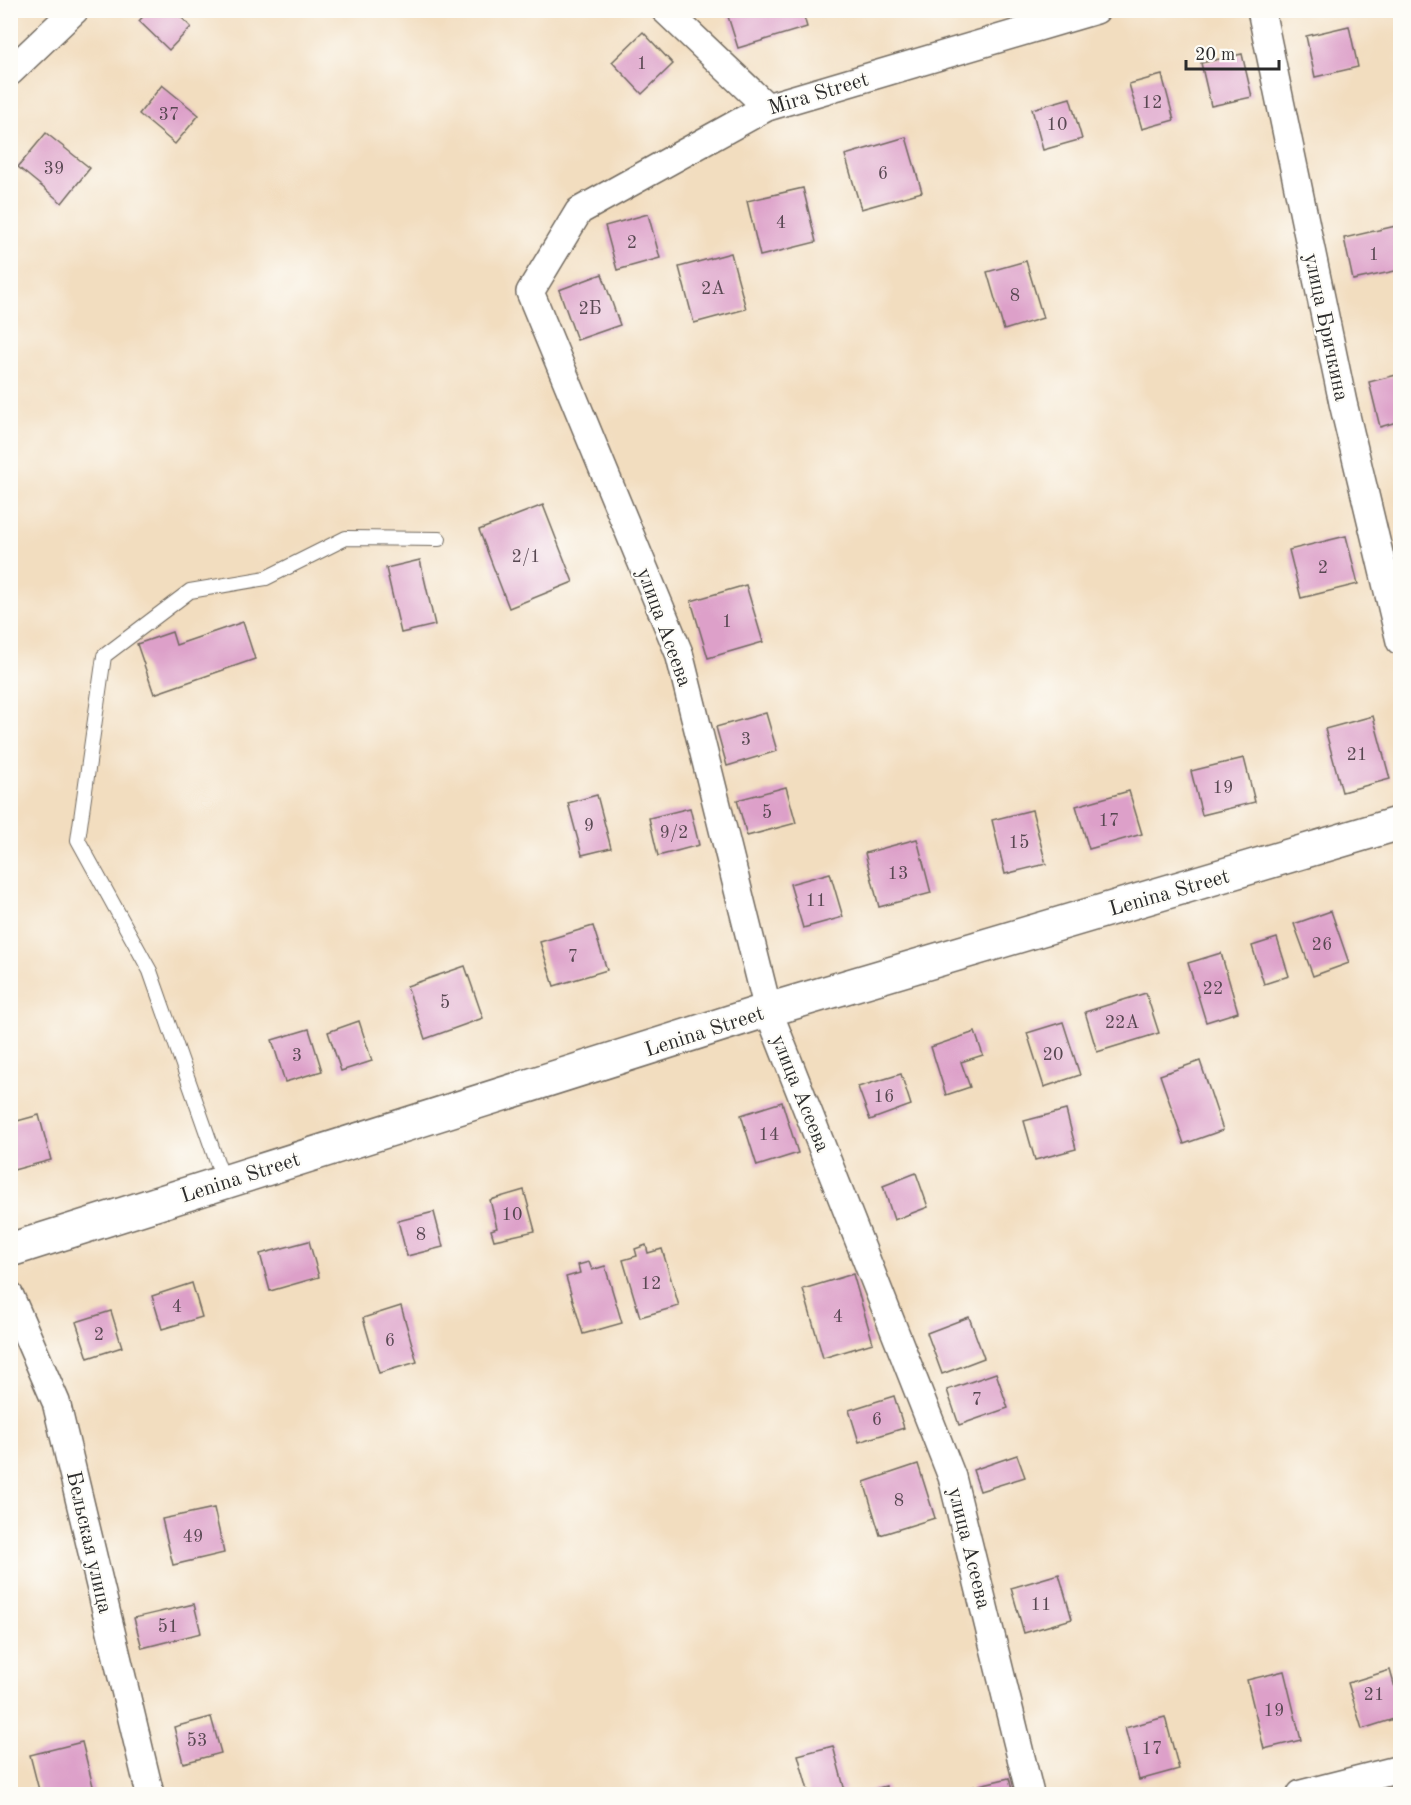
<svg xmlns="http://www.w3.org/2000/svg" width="1411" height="1805" viewBox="0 0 1411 1805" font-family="'Old Standard TT',serif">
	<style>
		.building { fill: #dda0c9 }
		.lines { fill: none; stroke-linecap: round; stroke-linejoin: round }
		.lane-casing { stroke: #71695f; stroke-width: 16 }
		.street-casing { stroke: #71695f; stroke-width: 30 }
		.secondary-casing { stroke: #71695f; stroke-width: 36 }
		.lane { stroke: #fff; stroke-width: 14 }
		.street { stroke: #fff; stroke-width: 27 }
		.secondary { stroke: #fff; stroke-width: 33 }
		.labels { text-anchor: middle; stroke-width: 4.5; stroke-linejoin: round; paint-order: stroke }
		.number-label { font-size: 18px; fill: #584852 }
		.street-label { font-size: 21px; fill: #2b2b2b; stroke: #fdfcf7 }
	</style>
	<rect width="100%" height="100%" fill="#fdfcf7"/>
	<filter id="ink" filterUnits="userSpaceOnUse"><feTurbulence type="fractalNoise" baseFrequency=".0167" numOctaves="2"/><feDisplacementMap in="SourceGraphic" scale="12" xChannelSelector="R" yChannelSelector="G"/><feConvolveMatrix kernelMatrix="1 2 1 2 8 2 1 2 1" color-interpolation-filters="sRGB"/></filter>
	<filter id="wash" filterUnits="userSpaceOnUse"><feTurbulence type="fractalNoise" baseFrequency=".008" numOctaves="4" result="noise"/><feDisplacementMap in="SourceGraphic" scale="24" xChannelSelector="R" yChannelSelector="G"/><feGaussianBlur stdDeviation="1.35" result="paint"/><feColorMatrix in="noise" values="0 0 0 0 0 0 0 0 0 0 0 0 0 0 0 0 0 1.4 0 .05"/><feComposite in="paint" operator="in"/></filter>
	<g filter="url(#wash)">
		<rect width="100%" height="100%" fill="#f2ddbf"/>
		<g id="blocks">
			<g class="building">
				<path d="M 149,10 L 174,10 L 191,27 L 169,50 L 139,21 Z"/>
				<path d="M 726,10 L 802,10 L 807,27 L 738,48 Z"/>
				<path d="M 1349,26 L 1358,67 L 1315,77 L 1306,36 Z"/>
				<path d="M 643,32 L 673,64 L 642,94 L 612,62 Z"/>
				<path d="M 1242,54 L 1252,97 L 1211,106 L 1201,63 Z"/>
				<path d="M 1162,75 L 1174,120 L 1142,129 L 1129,84 Z"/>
				<path d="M 162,85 L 199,115 L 175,144 L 139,114 Z"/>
				<path d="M 1070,98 L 1082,139 L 1043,150 L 1032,109 Z"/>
				<path d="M 46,133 L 90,168 L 62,203 L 18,167 Z"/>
				<path d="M 906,137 L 922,192 L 861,209 L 845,155 Z"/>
				<path d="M 803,188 L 816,242 L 760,256 L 747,201 Z"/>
				<path d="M 648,214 L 660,258 L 617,270 L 605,226 Z"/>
				<path d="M 1400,225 L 1400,270 L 1353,280 L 1344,238 Z"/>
				<path d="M 731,253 L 746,309 L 694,323 L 679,267 Z"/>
				<path d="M 1026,261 L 1043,318 L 1004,330 L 987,272 Z"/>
				<path d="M 602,274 L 620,325 L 577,340 L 559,290 Z"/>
				<path d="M 1400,374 L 1400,421 L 1380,427 L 1369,382 Z"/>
				<path d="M 543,505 L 573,582 L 509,608 L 479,530 Z"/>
				<path d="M 1346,536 L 1358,584 L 1301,598 L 1289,550 Z"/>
				<path d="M 420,560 L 435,625 L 401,633 L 386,568 Z"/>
				<path d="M 746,585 L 763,642 L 708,658 L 691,601 Z"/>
				<path d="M 243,622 L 255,659 L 154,694 L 137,644 L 172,632 L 176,645 Z"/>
				<path d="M 766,713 L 777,751 L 727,766 L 716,727 Z"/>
				<path d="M 1373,716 L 1390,779 L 1342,792 L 1325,729 Z"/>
				<path d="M 1244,758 L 1255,802 L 1202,815 L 1191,771 Z"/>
				<path d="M 786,787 L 796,823 L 747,836 L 737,800 Z"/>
				<path d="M 1129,791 L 1142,834 L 1089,849 L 1076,806 Z"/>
				<path d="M 597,795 L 611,848 L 582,855 L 568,803 Z"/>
				<path d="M 690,808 L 699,845 L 658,856 L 649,818 Z"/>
				<path d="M 1032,810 L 1046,864 L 1005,874 L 992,820 Z"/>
				<path d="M 917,839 L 931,893 L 879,907 L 865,853 Z"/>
				<path d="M 830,873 L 843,917 L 803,928 L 790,884 Z"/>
				<path d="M 1331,911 L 1349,963 L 1313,976 L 1294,924 Z"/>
				<path d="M 593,926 L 607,970 L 554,986 L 540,942 Z"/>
				<path d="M 1277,938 L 1289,976 L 1264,984 L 1252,946 Z"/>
				<path d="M 1221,953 L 1238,1012 L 1206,1022 L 1188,963 Z"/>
				<path d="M 465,966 L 483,1018 L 425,1039 L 407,986 Z"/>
				<path d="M 1146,993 L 1159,1033 L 1097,1052 L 1085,1012 Z"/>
				<path d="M 359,1021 L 372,1061 L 341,1071 L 328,1032 Z"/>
				<path d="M 1063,1022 L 1080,1075 L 1044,1087 L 1027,1033 Z"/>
				<path d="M 309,1029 L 322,1071 L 285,1082 L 272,1040 Z"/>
				<path d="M 975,1032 L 983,1055 L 961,1062 L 970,1087 L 946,1095 L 931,1047 Z"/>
				<path d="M 1200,1061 L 1223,1130 L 1184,1144 L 1160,1075 Z"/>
				<path d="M 901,1074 L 911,1105 L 870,1120 L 858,1087 Z"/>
				<path d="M 782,1102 L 798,1153 L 757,1166 L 741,1115 Z"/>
				<path d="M 1066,1110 L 1076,1149 L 1035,1160 L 1024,1121 Z"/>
				<path d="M 39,1115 L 51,1160 L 10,1171 L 10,1123 Z"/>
				<path d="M 916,1173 L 928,1207 L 894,1220 L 883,1186 Z"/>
				<path d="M 524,1190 L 535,1231 L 494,1240 L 491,1230 L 497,1228 L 490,1200 Z"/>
				<path d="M 434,1212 L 443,1247 L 407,1256 L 398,1221 Z"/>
				<path d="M 309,1241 L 319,1277 L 270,1291 L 260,1254 Z"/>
				<path d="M 646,1245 L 648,1253 L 662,1249 L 679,1306 L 640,1317 L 623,1260 L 637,1256 L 635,1249 Z"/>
				<path d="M 589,1262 L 592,1270 L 605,1266 L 622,1323 L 583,1334 L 566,1277 L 580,1273 L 578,1265 Z"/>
				<path d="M 853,1274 L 873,1343 L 823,1358 L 803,1289 Z"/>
				<path d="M 192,1283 L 202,1317 L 162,1329 L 152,1296 Z"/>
				<path d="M 401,1306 L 417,1362 L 379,1373 L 363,1318 Z"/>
				<path d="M 111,1311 L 122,1347 L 88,1358 L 76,1322 Z"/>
				<path d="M 969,1317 L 984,1358 L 942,1374 L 927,1333 Z"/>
				<path d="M 996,1373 L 1008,1408 L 959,1425 L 947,1390 Z"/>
				<path d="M 894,1396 L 904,1428 L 859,1442 L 849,1410 Z"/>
				<path d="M 1017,1455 L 1025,1477 L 980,1491 L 973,1470 Z"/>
				<path d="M 918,1464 L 935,1518 L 880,1535 L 864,1482 Z"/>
				<path d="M 214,1508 L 224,1553 L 173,1565 L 162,1519 Z"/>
				<path d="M 1059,1574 L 1072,1619 L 1024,1633 L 1011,1588 Z"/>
				<path d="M 194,1604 L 201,1633 L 142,1648 L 134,1618 Z"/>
				<path d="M 1390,1670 L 1400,1705 L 1400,1717 L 1362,1729 L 1348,1683 Z"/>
				<path d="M 1284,1671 L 1301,1740 L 1264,1749 L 1247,1680 Z"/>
				<path d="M 211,1717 L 221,1753 L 183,1763 L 174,1727 Z"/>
				<path d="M 1165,1717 L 1179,1769 L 1139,1780 L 1125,1728 Z"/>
				<path d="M 82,1742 L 95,1794 L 40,1794 L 30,1755 Z"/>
				<path d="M 833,1746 L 845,1791 L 832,1794 L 809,1794 L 798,1755 Z"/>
				<path d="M 1009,1778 L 1013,1794 L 973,1794 L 971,1787 Z"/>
				<path d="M 886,1786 L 888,1794 L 856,1794 Z"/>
			</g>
		</g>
	</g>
	<g filter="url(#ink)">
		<use href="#blocks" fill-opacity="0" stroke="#71695f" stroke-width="1.5"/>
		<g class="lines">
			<g class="lane-casing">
				<path id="lane" d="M 224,1182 L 150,971 L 78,840 L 104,656 L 190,591 L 266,578 L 346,538 L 439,539"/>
			</g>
			<g class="street-casing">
				<g id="street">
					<path d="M 665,10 L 767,107"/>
					<path d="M 1261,10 L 1343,403 L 1400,641"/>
					<path d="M 10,72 L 75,10"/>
					<path d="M 10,1296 L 56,1402 L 150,1794"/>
					<path d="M 1030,1794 L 952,1477 L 768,1010 L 679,653 L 530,292 L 579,211 L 767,107 L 1096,10"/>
					<path d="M 1301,1794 L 1400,1769"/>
				</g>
			</g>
			<g class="secondary-casing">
				<path id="secondary" d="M 10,1250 L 768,1010 L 1400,823"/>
			</g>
			<use href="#lane" class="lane"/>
			<use href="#street" class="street"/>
			<use href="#secondary" class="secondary"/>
		</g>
	</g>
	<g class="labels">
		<g class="number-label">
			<text x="642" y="69">1</text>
			<text x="1152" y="108">12</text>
			<text x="169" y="120">37</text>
			<text x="1057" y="130">10</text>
			<text x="54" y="174">39</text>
			<text x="883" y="179">6</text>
			<text x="781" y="228">4</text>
			<text x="632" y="248">2</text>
			<text x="1374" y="260">1</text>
			<text x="713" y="294">2А</text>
			<text x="1015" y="301">8</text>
			<text x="590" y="314">2Б</text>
			<text x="526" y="562">2/1</text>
			<text x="1323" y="573">2</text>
			<text x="727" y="627">1</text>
			<text x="746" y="745">3</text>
			<text x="1357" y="760">21</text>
			<text x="1223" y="793">19</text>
			<text x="767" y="818">5</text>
			<text x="1109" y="826">17</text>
			<text x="589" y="831">9</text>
			<text x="674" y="838">9/2</text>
			<text x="1019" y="848">15</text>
			<text x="898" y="879">13</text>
			<text x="816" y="906">11</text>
			<text x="1322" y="950">26</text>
			<text x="573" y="962">7</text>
			<text x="1213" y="994">22</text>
			<text x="445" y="1008">5</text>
			<text x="1122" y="1028">22А</text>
			<text x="1053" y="1060">20</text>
			<text x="297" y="1061">3</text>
			<text x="884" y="1102">16</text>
			<text x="769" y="1140">14</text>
			<text x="512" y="1220">10</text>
			<text x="421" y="1240">8</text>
			<text x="651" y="1289">12</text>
			<text x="177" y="1312">4</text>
			<text x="838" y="1322">4</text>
			<text x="99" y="1340">2</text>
			<text x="390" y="1346">6</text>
			<text x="977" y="1405">7</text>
			<text x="877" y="1425">6</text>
			<text x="899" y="1506">8</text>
			<text x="193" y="1542">49</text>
			<text x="1041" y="1610">11</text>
			<text x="168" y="1632">51</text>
			<text x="1374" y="1700">21</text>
			<text x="1274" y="1716">19</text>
			<text x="197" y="1746">53</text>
			<text x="1152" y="1754">17</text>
		</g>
		<g class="street-label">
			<text transform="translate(818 93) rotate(-17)" y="7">Mira Street</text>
			<text transform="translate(1327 327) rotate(78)" y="7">улица Бричкина</text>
			<text transform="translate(665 627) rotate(70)" y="7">улица Асеева</text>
			<text transform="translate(1169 892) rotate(-16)" y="7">Lenina Street</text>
			<text transform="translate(704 1031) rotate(-18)" y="7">Lenina Street</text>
			<text transform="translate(801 1093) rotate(68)" y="7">улица Асеева</text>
			<text transform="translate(240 1177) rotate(-18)" y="7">Lenina Street</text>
			<text transform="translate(90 1542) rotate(77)" y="7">Бельская улица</text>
			<text transform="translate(970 1548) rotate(76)" y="7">улица Асеева</text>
		</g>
	</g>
	<rect width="1411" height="1805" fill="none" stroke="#fdfcf7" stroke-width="36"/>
	<path d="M1186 60v9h93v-9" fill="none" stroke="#2b2b2b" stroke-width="3"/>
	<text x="1195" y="60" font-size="18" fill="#2b2b2b" stroke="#fdfcf7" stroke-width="4.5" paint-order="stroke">20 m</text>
</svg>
